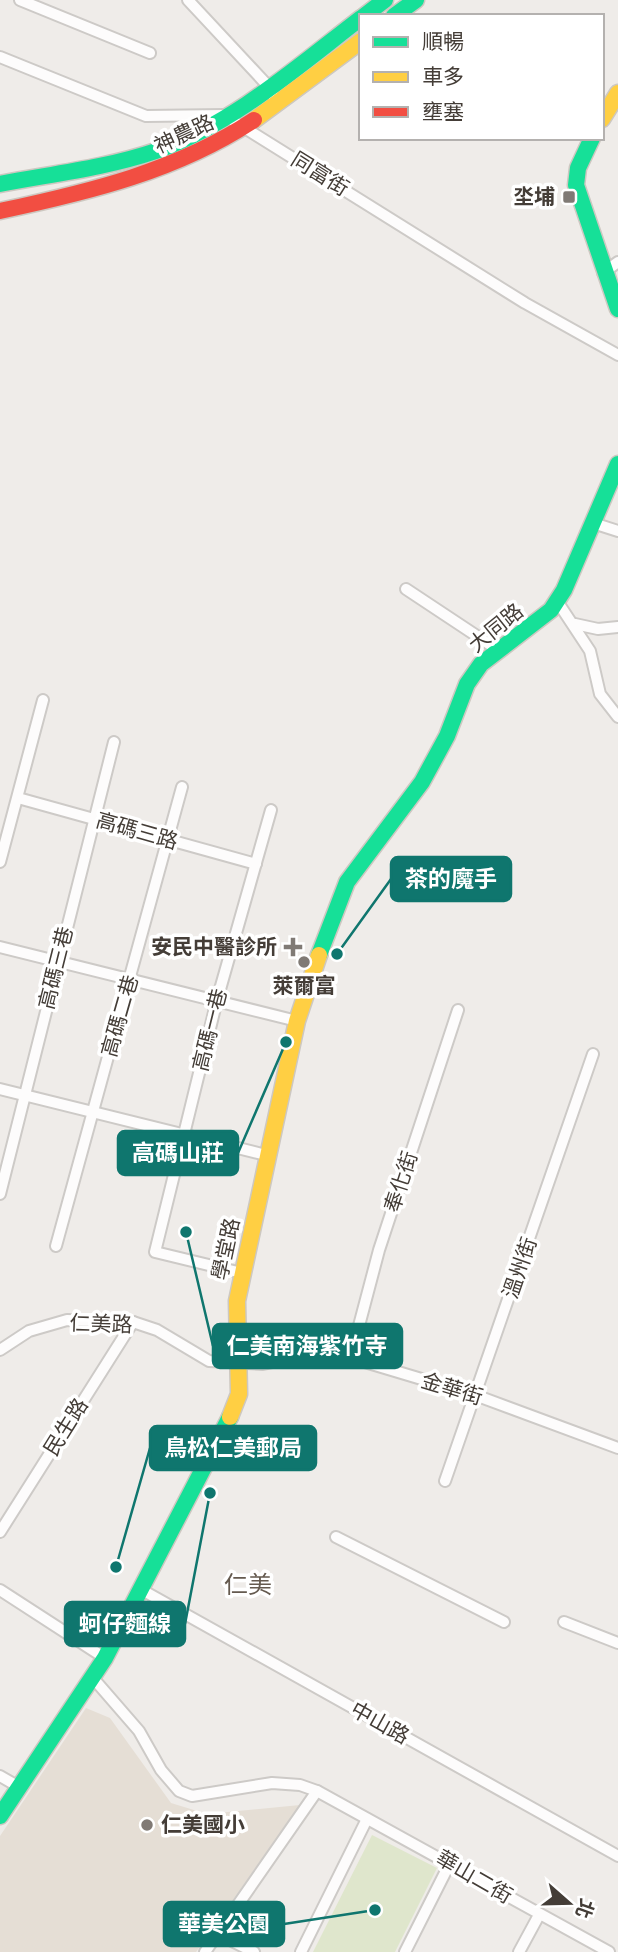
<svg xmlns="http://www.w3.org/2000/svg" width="618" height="1952" viewBox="0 0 618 1952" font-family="Lato,'Noto Sans TC',sans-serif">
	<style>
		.education { fill: #e5ded5 }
		.green { fill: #dfe6cc }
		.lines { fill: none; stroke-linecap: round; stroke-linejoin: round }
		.street-casing { stroke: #cdcac7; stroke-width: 14 }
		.fast-casing { stroke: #cdc8c1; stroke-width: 19 }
		.slow-casing { stroke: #cdc8c1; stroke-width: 19 }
		.jam-casing { stroke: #cdc8c1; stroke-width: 19 }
		.street { stroke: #fdfcfc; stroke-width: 10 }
		.fast { stroke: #16e098; stroke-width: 16 }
		.slow { stroke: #ffcf43; stroke-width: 16 }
		.jam { stroke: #f24e42; stroke-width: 16 }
		.poi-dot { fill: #807a75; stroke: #fff; stroke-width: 2.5 }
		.labels { text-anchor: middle; stroke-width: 7; stroke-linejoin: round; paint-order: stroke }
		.street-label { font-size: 21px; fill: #443d37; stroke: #fff }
		.poi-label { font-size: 21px; font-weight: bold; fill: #443d37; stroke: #fff; text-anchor: end }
		.quarter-label { font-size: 24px; fill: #655a4f; stroke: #fff }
		.leader { fill: none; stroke: #0f766e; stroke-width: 2.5 }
		.callout-dot { fill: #0f766e; stroke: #fff; stroke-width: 2.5 }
		.callout { fill: #0f766e; stroke: #0f766e; stroke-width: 2.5 }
		.callout-label { font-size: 23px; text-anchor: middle; font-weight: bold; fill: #fff }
	</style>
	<rect width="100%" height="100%" fill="#efece9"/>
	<path class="education" d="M 86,1708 L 110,1718 L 171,1803 L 207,1814 L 300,1805 L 196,1952 L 0,1952 L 0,1836 Z"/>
	<path class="green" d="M 372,1835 L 437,1868 L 395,1952 L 313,1952 Z"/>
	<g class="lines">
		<g class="street-casing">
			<g id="street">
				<path d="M 20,0 L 150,53"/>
				<path d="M 188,0 L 269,87 L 277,103"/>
				<path d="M 0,57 L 146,116 L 224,115 L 525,303 L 618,355"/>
				<path d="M 603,273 L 618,262"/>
				<path d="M 593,523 L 618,531"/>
				<path d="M 406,589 L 498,650"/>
				<path d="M 557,601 L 590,651 L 600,694 L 618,717"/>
				<path d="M 575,624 L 598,629 L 618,627"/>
				<path d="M 18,798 L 256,864"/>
				<path d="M 0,862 L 43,700"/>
				<path d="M 0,947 L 297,1021"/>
				<path d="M 0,1089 L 266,1155"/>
				<path d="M 0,1194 L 114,742"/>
				<path d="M 56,1246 L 182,787"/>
				<path d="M 242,1273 L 155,1252 L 217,1000 L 271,810"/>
				<path d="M 0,1350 L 29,1331 L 67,1320 L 133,1322 L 157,1330 L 209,1361 L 263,1364 L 328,1351 L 475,1395 L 618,1448"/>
				<path d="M 351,1356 L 379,1250 L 458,1010"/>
				<path d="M 445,1481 L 593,1054"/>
				<path d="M 0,1532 L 133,1322"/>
				<path d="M 336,1537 L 504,1622"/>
				<path d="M 0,1590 L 105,1658"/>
				<path d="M 142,1590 L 618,1856"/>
				<path d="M 564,1622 L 618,1643"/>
				<path d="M 93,1678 L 139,1731 L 161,1770 L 179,1791 L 192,1796 L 272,1783 L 300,1785 L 317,1791 L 609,1952"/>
				<path d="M 0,1776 L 19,1787"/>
				<path d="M 218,1934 L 254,1952"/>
				<path d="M 205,1952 L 317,1791"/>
				<path d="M 301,1952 L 367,1819"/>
				<path d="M 405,1952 L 450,1863"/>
				<path d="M 519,1952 L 539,1915"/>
			</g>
		</g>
		<g class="fast-casing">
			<g id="fast">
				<path d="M 364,16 L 385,0"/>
				<path d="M 394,16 L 416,0"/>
				<path d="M 592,138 L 578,168 L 576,185 L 618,309"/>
				<path d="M 0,184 C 52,174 106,168 156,151 C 233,124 297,67 361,18"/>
				<path d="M 319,955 L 347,882 L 422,782 L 447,736 L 467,684 L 481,664 L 551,610 L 564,590 L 618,464"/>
				<path d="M 0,1816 L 105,1658 L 230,1417"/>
			</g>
		</g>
		<g class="slow-casing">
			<g id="slow">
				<path d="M 602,119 L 618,93"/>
				<path d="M 254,120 L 361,41"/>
				<path d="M 230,1417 L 239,1394 L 237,1301 L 297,1021 L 319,955"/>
			</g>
		</g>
		<g class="jam-casing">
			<path id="jam" d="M 0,211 C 89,192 177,171 254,120"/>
		</g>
		<use href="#street" class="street"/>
		<use href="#fast" class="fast"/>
		<use href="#slow" class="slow"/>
		<use href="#jam" class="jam"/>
	</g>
	<g class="poi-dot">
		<rect x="562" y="190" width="14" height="14" rx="3.5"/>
		<path d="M289.5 936.5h7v7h7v7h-7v7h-7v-7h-7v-7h7z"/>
		<circle cx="304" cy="962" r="7"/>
		<circle cx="147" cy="1825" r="7"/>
	</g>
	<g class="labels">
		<g class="street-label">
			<text transform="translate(184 134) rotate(-25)" y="7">神農路</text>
			<text transform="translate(320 174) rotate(32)" y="7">同富街</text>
			<text transform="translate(496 628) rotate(-39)" y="7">大同路</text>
			<text transform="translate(137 831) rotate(16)" y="7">高碼三路</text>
			<text transform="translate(56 968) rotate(-76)" y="7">高碼三巷</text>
			<text transform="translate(120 1016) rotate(-74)" y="7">高碼二巷</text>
			<text transform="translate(210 1030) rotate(-76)" y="7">高碼一巷</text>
			<text transform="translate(401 1182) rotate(-72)" y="7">奉化街</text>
			<text transform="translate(226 1249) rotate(-78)" y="7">學堂路</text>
			<text transform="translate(520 1268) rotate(-71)" y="7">溫州街</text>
			<text transform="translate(101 1324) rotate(2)" y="7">仁美路</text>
			<text transform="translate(452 1389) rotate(17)" y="7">金華街</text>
			<text transform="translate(66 1427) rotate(-58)" y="7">民生路</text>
			<text transform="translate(380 1723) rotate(29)" y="7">中山路</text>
			<text transform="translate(474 1877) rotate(30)" y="7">華山二街</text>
		</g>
		<g class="poi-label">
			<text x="555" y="204">坔埔</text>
			<text x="277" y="954">安民中醫診所</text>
			<text x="304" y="993" text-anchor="middle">萊爾富</text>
			<text x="161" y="1832" text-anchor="start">仁美國小</text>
		</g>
		<g class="quarter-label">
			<text x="248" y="1593">仁美</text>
		</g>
	</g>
	<path class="leader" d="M337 954L391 879M286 1042L238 1153M186 1232L213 1346M116 1567L150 1448M210 1493L185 1624M375 1910L284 1924"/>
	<g class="callout-dot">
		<circle cx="337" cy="954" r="7"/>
		<circle cx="286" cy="1042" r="7"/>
		<circle cx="186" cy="1232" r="7"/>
		<circle cx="116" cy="1567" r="7"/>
		<circle cx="210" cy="1493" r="7"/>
		<circle cx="375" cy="1910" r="7"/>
	</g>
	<g class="callout">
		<rect x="391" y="857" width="120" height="44" rx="7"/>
		<rect x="118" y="1131" width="120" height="44" rx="7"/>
		<rect x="213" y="1324" width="189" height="44" rx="7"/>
		<rect x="150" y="1426" width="166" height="44" rx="7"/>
		<rect x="65" y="1602" width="120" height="44" rx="7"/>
		<rect x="164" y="1902" width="120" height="44" rx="7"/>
	</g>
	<g class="callout-label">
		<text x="451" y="887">茶的魔手</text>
		<text x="178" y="1161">高碼山莊</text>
		<text x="307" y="1354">仁美南海紫竹寺</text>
		<text x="233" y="1456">鳥松仁美郵局</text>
		<text x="125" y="1632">蚵仔麵線</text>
		<text x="224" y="1932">華美公園</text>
	</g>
	<rect x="359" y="14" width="245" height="126" fill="#ffffff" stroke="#b4b1af" stroke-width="2"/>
	<rect x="373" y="37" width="35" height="10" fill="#16e098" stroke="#b4b1af" stroke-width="2"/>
	<text x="422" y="49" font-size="21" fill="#443d37">順暢</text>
	<rect x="373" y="72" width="35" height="10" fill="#ffcf43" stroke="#b4b1af" stroke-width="2"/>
	<text x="422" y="84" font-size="21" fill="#443d37">車多</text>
	<rect x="373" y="107" width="35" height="10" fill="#f24e42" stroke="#b4b1af" stroke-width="2"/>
	<text x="422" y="119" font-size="21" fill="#443d37">壅塞</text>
	<g transform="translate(569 1903) rotate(110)" stroke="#ffffff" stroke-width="5" paint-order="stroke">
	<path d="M0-5L12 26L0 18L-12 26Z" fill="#443d37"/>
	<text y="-10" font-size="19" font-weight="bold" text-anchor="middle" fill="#443d37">北</text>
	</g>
</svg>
